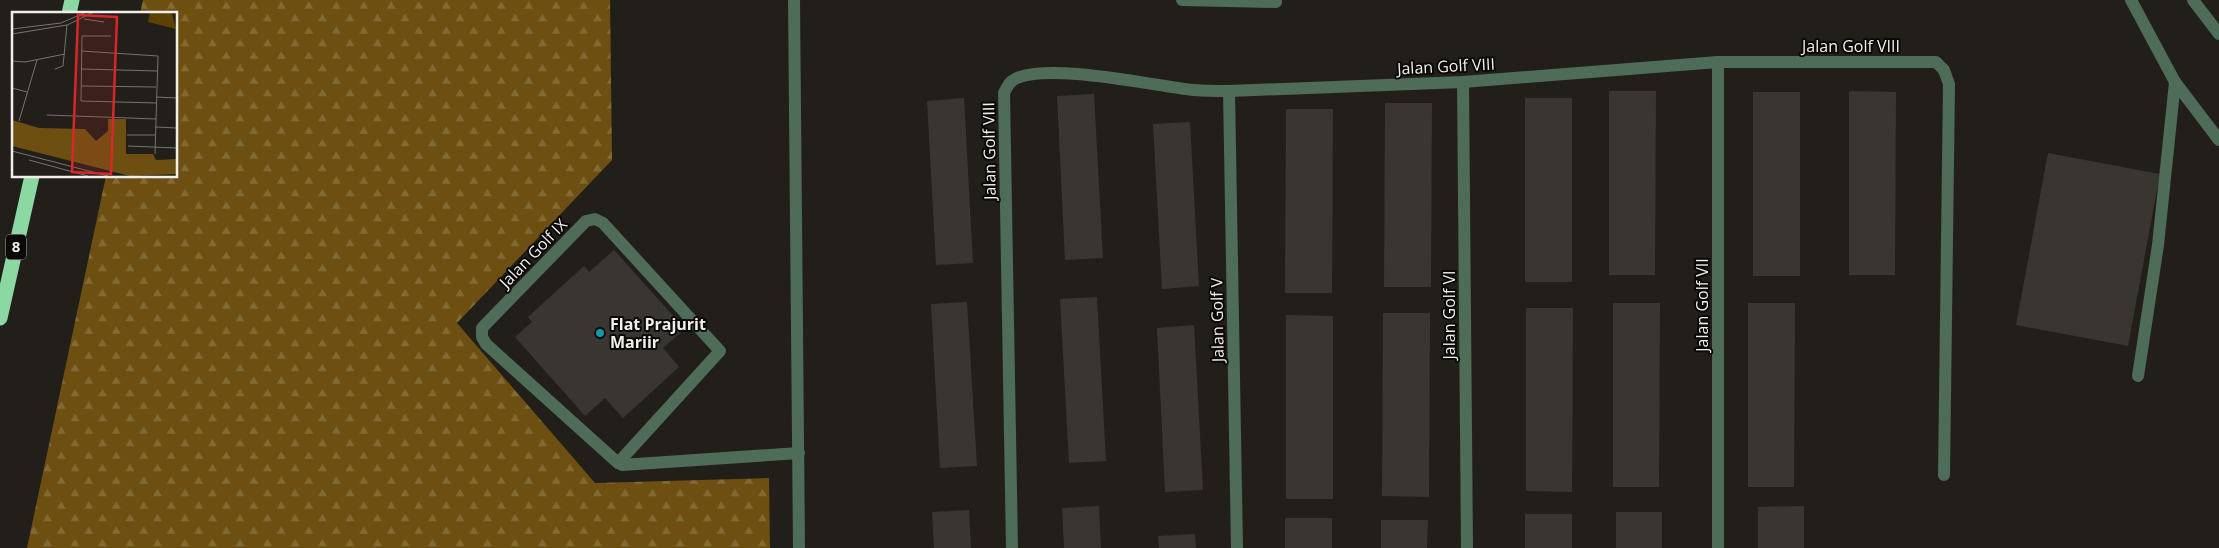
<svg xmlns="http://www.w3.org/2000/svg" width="2219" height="548" viewBox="0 0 2219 548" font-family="'Open Sans',sans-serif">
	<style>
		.forest { fill: url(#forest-firs) }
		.building { fill: #393631 }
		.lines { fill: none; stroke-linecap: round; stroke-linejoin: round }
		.minor { stroke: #4e6c57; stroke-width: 12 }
		.highway { stroke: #8cd8a3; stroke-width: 15 }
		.culture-dot { fill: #0f9aa8; stroke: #0a0907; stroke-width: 2 }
		.labels { text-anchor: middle; stroke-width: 4; stroke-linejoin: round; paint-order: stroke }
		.shield { fill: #0a0907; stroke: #acaaa7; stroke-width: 1 }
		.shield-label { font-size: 15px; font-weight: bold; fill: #f1efec }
		.street-label { font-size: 16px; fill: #f1efec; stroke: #0a0907 }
		.poi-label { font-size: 16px; font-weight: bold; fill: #f1efec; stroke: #0a0907; text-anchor: start }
		.inset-road { fill: none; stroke: #75726f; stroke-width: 1 }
		.view { fill: #d62828; fill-opacity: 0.15; stroke: #d62828; stroke-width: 2.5 }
		.inset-edge { fill: none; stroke: #f1efec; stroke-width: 2.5 }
	</style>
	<defs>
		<pattern id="forest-firs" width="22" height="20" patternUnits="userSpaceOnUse" patternTransform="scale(1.25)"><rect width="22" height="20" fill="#6d5011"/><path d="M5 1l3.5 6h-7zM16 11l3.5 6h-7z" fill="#826a34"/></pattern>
	</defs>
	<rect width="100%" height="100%" fill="#221f1b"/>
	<path class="forest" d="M 143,0 L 610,0 L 612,160 L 457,323 L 595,483 L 769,478 L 770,548 L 27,548 L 106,176 L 176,176 L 176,14 L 140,14 Z"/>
	<g class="building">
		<path d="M 1609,91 L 1656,91 L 1655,275 L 1609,275 Z"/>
		<path d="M 1849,91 L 1896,92 L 1895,275 L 1849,275 Z"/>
		<rect x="1753" y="92" width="47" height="184"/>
		<path d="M 1094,94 L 1103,258 L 1065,260 L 1057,96 Z"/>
		<path d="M 964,98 L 973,263 L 936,265 L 927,101 Z"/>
		<rect x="1525" y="98" width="47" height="184"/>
		<path d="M 1385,103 L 1432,103 L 1431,287 L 1384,287 Z"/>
		<path d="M 1286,109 L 1333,109 L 1332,293 L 1285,293 Z"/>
		<path d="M 1190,122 L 1199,286 L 1162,289 L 1153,124 Z"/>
		<path d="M 2048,153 L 2160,174 L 2128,346 L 2016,325 Z"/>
		<path d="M 614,250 L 685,329 L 663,348 L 679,367 L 623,418 L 605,398 L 585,416 L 515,337 L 532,322 L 528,317 L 584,266 L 589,272 Z"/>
		<path d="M 1097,297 L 1106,461 L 1069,463 L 1060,299 Z"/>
		<path d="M 967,302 L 977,466 L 940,468 L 931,304 Z"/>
		<path d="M 1613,303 L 1660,303 L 1659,487 L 1613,487 Z"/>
		<path d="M 1748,303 L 1795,303 L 1794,487 L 1748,487 Z"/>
		<path d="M 1526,308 L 1573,308 L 1572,492 L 1526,491 Z"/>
		<path d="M 1383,313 L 1430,313 L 1429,497 L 1382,496 Z"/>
		<path d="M 1286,315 L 1333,316 L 1333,499 L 1286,499 Z"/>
		<path d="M 1194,325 L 1203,490 L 1165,492 L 1157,328 Z"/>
		<path d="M 1099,506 L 1101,548 L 1064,548 L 1062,508 Z"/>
		<path d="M 1804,506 L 1804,548 L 1758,548 L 1758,507 Z"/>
		<path d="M 969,510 L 971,548 L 934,548 L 932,512 Z"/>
		<rect x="1616" y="512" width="46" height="36"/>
		<rect x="1525" y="514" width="47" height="34"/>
		<rect x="1285" y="518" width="47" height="30"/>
		<path d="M 1381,520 L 1428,520 L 1427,548 L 1381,548 Z"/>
		<path d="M 1195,534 L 1196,548 L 1159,548 L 1158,536 Z"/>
	</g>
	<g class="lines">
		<g class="minor">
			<path d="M 794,0 L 799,548"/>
			<path d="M 1182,0 L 1276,2"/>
			<path d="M 2131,0 L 2175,82 L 2219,140"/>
			<path d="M 2193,0 L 2219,34"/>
			<path d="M 1463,82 L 1467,548"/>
			<path d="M 1229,91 L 1237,548"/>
			<path d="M 2138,376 L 2158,245 L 2175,82"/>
			<path d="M 618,463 L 720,351 L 603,223 L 595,219 L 586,221 L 482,328 L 482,337 L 486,344 L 618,463 L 622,465 L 799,453"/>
			<path d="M 1012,548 L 1004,93 C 1007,87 1009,82 1015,79 C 1050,62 1154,86 1194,90 C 1206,91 1217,91 1229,91 L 1463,82 L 1718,62 L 1936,62 L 1944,70 L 1949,84 L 1944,475"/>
			<path d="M 1718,548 L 1718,62"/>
		</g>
		<g class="highway">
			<path d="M 69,14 L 72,0"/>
			<path d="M 0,318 L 32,176"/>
		</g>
	</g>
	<circle class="culture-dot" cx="600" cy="333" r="5"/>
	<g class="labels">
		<rect class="shield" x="6" y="234.5" width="20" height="25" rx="4"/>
		<g class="shield-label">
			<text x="16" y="252">8</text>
		</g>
		<g class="street-label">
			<text x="1851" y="52">Jalan Golf VIII</text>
			<text transform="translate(1446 66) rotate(-3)" y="6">Jalan Golf VIII</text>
			<text transform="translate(989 151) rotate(-91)" y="6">Jalan Golf VIII</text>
			<text transform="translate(533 253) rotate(-46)" y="6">Jalan Golf IX</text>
			<text transform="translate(1702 305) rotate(-90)" y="6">Jalan Golf VII</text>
			<text transform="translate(1449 315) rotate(-90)" y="6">Jalan Golf VI</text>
			<text transform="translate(1217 320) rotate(-91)" y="6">Jalan Golf V</text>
		</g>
		<g class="poi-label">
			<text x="610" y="330">Flat Prajurit<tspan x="610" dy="18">Mariir</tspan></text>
		</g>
	</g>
	<g transform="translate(12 12)">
		<rect width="165" height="165" fill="#221f1b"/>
		<path d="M 96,107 L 114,107 L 114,142 L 141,142 L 144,148 L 165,147 L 165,162 L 118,164 L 0,134 L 0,108 L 27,116 L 73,117 L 84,129 L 96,119 Z" fill="#6d5011"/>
		<path d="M 138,1 L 160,1 L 164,17 L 136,10 Z" fill="#5c4101"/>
		<path class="inset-road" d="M 72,7 L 92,10M 0,17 L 49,11 L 72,1M 0,22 L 55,13 L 80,1M 99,24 L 70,24 L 69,89 L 144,91M 69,39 L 146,44 L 143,142M 0,49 L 13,50 L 53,42M 43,57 L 51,54 L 55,13M 70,57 L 145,59M 70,74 L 144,75M 0,76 L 15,80M 144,85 L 165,86M 35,103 L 144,107M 7,109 L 25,48M 143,115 L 165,116M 115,123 L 143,123M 116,134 L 165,136 L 165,132M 0,139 L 96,164M 17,148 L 76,164"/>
		<path class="view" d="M 66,3 L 105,5 L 99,162 L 60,160 Z"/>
		<rect width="165" height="165" class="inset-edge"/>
	</g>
</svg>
